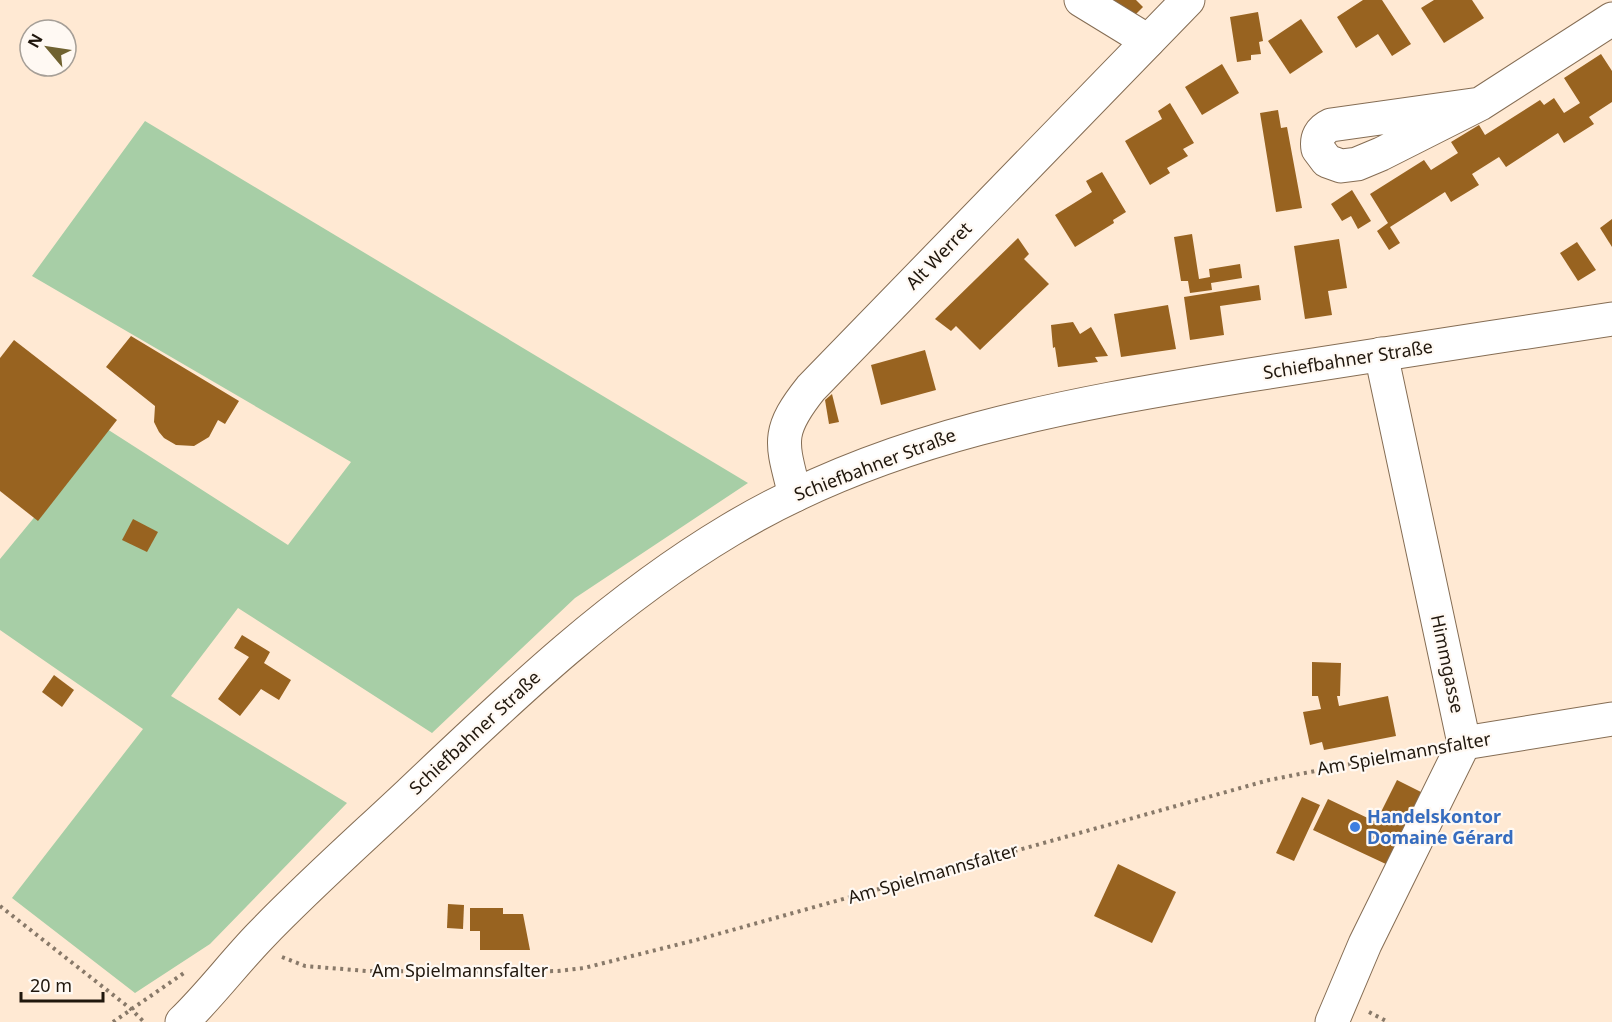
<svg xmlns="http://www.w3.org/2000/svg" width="1612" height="1022" viewBox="0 0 1612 1022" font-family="'Noto Sans',sans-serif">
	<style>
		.green { fill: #a7cea6 }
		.building { fill: #986320 }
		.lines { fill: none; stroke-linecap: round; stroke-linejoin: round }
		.minor-casing { stroke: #856d54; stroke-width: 35 }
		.path { stroke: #887969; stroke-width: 4; stroke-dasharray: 3 4.5; stroke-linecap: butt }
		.minor { stroke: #fff; stroke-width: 33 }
		.shop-dot { fill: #3f7fe0; stroke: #fff9f3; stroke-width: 2 }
		.labels { text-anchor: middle; stroke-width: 4.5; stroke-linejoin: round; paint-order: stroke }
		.street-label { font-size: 18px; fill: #20170d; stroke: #fff9f3 }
		.shop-label { font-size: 18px; font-weight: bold; fill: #366cbe; stroke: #fff9f3; text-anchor: start }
	</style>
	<rect width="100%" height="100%" fill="#ffe9d3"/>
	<path class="green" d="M 145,121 L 748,483 L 575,598 L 432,733 L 238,608 L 171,696 L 347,803 L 210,944 L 135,993 L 12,898 L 143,729 L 0,630 L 0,559 L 107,429 L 288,545 L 351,462 L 32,276 Z"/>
	<g class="building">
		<path d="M 1103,0 L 1136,0 L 1143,7 L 1132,18 Z"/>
		<path d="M 1363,0 L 1382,0 L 1411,44 L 1392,56 L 1378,34 L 1356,48 L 1337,17 Z"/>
		<path d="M 1434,0 L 1472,0 L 1484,18 L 1444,43 L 1421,8 Z"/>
		<path d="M 1258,12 L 1263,41 L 1259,42 L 1261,54 L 1251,55 L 1251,60 L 1237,62 L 1230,17 Z"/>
		<path d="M 1301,19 L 1323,52 L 1290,74 L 1268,41 Z"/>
		<path d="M 1601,54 L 1612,71 L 1612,102 L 1589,117 L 1594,124 L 1564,143 L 1558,133 L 1506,167 L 1499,157 L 1472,174 L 1479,185 L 1451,202 L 1445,192 L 1390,227 L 1400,243 L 1389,250 L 1377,231 L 1388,223 L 1370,194 L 1424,160 L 1431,170 L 1458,153 L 1451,142 L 1479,125 L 1485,135 L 1540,100 L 1544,105 L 1554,98 L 1564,113 L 1580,103 L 1564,78 Z"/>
		<path d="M 1222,64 L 1239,93 L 1202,115 L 1185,87 Z"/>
		<path d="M 1170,103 L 1194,143 L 1183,149 L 1188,156 L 1167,168 L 1170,173 L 1150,185 L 1125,141 L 1162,119 L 1158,111 Z"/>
		<path d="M 1278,110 L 1281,128 L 1287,127 L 1302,208 L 1276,212 L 1260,113 Z"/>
		<path d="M 1102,172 L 1126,212 L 1113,220 L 1114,223 L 1075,247 L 1055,215 L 1092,192 L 1086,181 Z"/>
		<path d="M 1352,190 L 1371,221 L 1358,229 L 1351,216 L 1342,221 L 1331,204 Z"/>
		<path d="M 1612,219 L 1612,247 L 1600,228 Z"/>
		<path d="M 1192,234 L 1199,279 L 1210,277 L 1209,269 L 1240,264 L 1242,278 L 1211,283 L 1212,290 L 1190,293 L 1188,281 L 1181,281 L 1174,237 Z"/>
		<path d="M 1018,238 L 1029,254 L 1024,259 L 1049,284 L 980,350 L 956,326 L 951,331 L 935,319 Z"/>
		<path d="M 1339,239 L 1347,288 L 1328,291 L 1332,315 L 1305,319 L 1294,246 Z"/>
		<path d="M 1577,242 L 1596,270 L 1578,281 L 1560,253 Z"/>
		<path d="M 1259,285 L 1261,300 L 1220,306 L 1224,335 L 1190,340 L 1184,297 Z"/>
		<path d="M 1168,305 L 1176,349 L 1121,357 L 1114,314 Z"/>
		<path d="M 1073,322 L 1080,334 L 1091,327 L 1108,356 L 1095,357 L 1098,362 L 1058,367 L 1055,347 L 1053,348 L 1051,325 Z"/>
		<path d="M 131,336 L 239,401 L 225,424 L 218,420 L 209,437 L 194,446 L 176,445 L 164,438 L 159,432 L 154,422 L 155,406 L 106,367 Z"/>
		<path d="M 14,340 L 117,420 L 38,521 L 0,491 L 0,358 Z"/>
		<path d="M 925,350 L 936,390 L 881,405 L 871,365 Z"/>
		<path d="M 832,394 L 839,422 L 829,424 L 825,400 Z"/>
		<path d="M 133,519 L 158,532 L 147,552 L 122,540 Z"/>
		<path d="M 242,635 L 270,652 L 264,663 L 291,680 L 279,700 L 261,689 L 240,716 L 218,699 L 249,657 L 234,648 Z"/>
		<path d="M 1312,662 L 1341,663 L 1340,696 L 1337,696 L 1339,706 L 1388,696 L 1396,736 L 1324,750 L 1322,742 L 1310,745 L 1303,712 L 1321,709 L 1318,696 L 1312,696 Z"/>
		<path d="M 54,675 L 74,690 L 62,707 L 42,692 Z"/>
		<path d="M 1397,780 L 1423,793 L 1388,865 L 1313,830 L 1328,799 L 1376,822 Z"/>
		<path d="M 1302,797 L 1320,805 L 1294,861 L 1276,853 Z"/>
		<path d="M 1118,864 L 1176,892 L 1152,943 L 1094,916 Z"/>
		<path d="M 448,904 L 464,905 L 463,929 L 447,928 Z"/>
		<path d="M 470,908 L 503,908 L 503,914 L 523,914 L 530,950 L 480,950 L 480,931 L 470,931 Z"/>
	</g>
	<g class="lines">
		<g class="minor-casing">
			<g id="minor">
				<path d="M 1081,0 L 1148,41"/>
				<path d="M 1480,104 L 1331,125 C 1320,130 1316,138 1318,149 L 1327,161 L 1341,166 L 1357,164 L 1381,154 L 1480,104 L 1612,19"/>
				<path d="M 795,495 C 782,443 775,433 811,388 L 1188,0"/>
				<path d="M 1464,743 L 1612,719"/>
				<path d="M 182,1022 C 210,995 233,964 260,936 C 308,886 360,840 410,793 C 510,698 611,601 730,530 C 886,436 1066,405 1243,376 C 1366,356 1489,338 1612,319"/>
				<path d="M 1332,1022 L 1365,944 L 1464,743 L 1381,354"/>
			</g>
		</g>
		<g class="path">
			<path d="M 0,906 L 131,1009 L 144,1022"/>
			<path d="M 282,957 L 305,966 L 367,971 L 502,972 L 558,971 L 584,968 L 700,939 L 1269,780 L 1428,749"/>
			<path d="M 1369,1012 L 1388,1022"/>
			<path d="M 113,1022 L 184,973"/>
		</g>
		<use href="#minor" class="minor"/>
	</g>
	<circle class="shop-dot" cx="1355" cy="827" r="6"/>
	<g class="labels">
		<g class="street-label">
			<text transform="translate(939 256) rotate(-46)" y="6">Alt Werret</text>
			<text transform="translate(1348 360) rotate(-9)" y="6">Schiefbahner Straße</text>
			<text transform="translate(875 465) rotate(-21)" y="6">Schiefbahner Straße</text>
			<text transform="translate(1447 664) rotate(78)" y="6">Himmgasse</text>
			<text transform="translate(475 733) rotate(-43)" y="6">Schiefbahner Straße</text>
			<text transform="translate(1404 754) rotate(-10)" y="6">Am Spielmannsfalter</text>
			<text transform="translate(933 874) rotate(-16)" y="6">Am Spielmannsfalter</text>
			<text x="460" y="977">Am Spielmannsfalter</text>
		</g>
		<g class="shop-label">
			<text x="1367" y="823">Handelskontor<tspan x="1367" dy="21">Domaine Gérard</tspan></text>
		</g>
	</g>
	<g transform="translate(48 48) rotate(299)"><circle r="28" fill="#fff9f3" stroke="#a69f97" stroke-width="1.5"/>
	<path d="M0-4.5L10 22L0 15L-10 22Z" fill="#706230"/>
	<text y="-9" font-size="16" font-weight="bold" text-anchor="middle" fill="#20170d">N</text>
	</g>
	<path d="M21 992v9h82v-9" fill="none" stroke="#20170d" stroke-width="3"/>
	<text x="30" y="992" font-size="18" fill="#20170d" stroke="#fff9f3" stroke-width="4.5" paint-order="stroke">20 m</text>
</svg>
